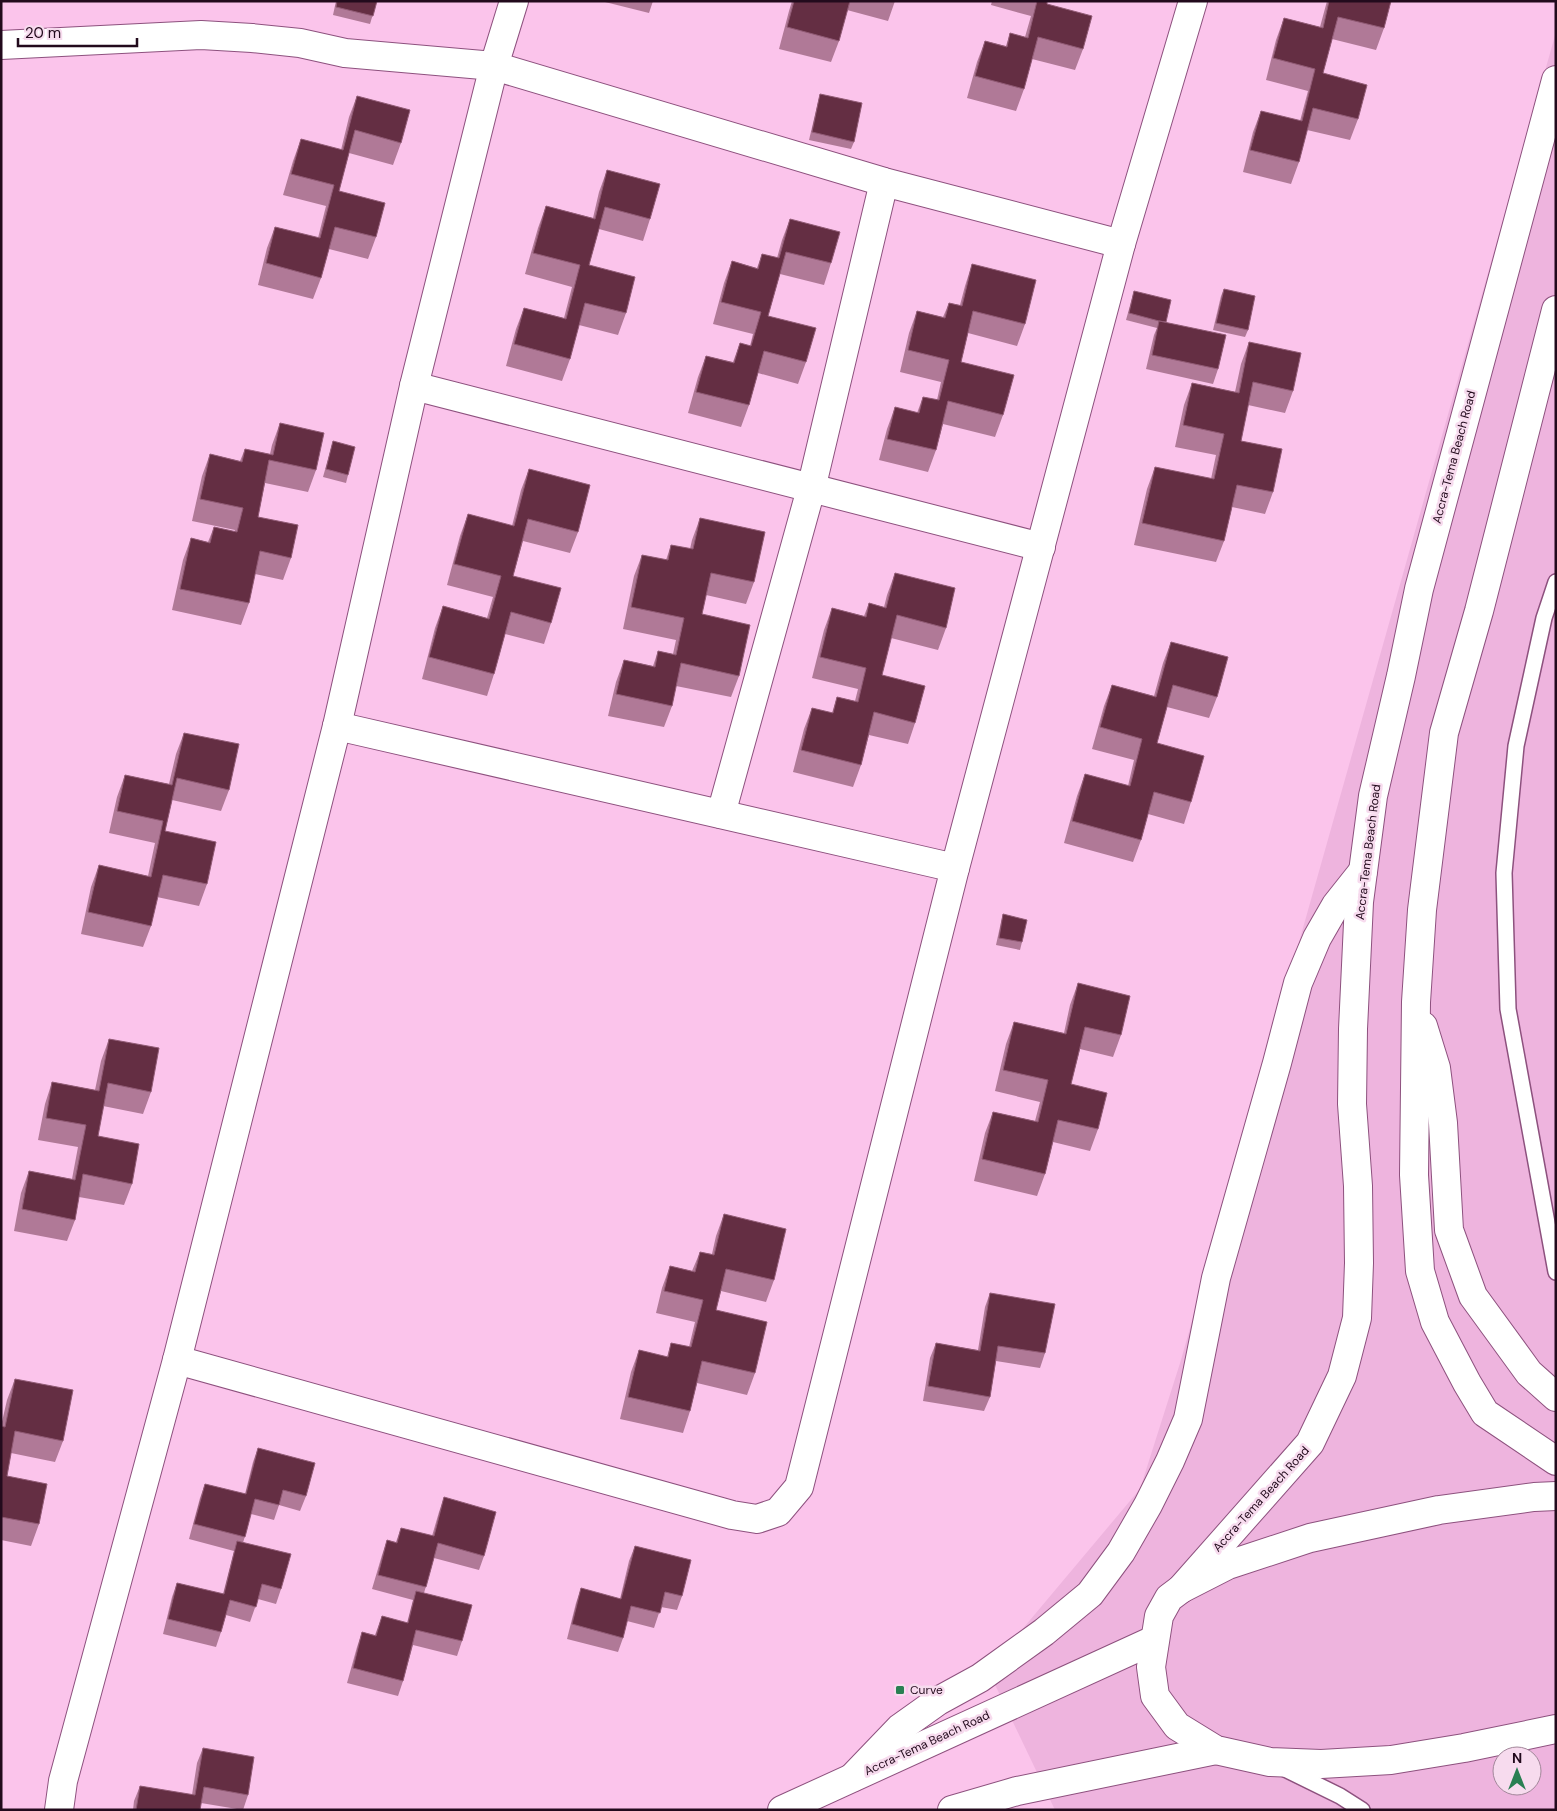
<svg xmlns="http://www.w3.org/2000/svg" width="1557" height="1811" viewBox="0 0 1557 1811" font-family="'DM Sans',sans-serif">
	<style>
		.built { fill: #eeb4de; fill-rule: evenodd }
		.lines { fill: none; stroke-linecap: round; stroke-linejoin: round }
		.lane-casing { stroke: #8d517e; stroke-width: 18 }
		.street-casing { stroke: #8d517e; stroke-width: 30 }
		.primary-casing { stroke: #8d517e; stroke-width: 30 }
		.lane { stroke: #fff; stroke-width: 15 }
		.street { stroke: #fff; stroke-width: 28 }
		.primary { stroke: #fff; stroke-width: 28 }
		.wall { fill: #b07997 }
		.building { fill: #642e43; stroke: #915b75 }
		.poi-dot { fill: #297f52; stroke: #f7dbee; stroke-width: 2 }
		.labels { text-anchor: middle; stroke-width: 5; stroke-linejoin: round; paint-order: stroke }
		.street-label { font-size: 12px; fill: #220a1c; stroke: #f7dbee }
		.poi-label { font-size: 12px; fill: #220a1c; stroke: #f7dbee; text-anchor: start }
	</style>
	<rect width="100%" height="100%" fill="#fbc4eb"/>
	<path class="built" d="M 1556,32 L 1556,1810 L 1055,1810 L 988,1670 L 1140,1489 L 1181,1360 ZM 1502,1756 L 1532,1756 L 1532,1786 L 1502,1786 Z"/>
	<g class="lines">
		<g class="lane-casing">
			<g id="lane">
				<path d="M 1556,582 L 1544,618 L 1516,746 L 1504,873 L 1508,1009 L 1556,1272"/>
				<path d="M 1283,1768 L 1340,1796 L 1362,1810"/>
			</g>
		</g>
		<g class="street-casing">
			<g id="street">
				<path d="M 1,45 L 201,35 L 252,38 L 300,43 L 345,53 L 494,66 L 884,182 L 1121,244"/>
				<path d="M 414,386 L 1041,547"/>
				<path d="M 337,726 L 955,868"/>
				<path d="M 721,814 L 811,489 L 884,182"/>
				<path d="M 177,1360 L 732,1515 L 757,1519 L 778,1512 L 799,1487 L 955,868 L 1121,244 L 1193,1"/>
				<path d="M 59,1810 L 63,1781 L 177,1360 L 337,726 L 414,386 L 494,66 L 514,1"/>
			</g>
		</g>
		<g class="primary-casing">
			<g id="primary">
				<path d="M 1556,310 L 1479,611 L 1444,733 L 1422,910 L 1416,1002 L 1414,1175 L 1420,1271 L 1435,1322 L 1467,1383 L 1485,1413 L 1556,1461"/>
				<path d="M 1423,1026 L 1436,1068 L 1443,1123 L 1449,1230 L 1473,1296 L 1529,1373 L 1556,1397"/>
				<path d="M 1556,1496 L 1534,1497 L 1439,1510 L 1310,1538 L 1228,1565 L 1181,1589 L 1169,1598 L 1159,1616 L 1151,1667 L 1155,1696 L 1177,1726 L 1216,1750 L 1270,1762 L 1321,1764 L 1391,1760 L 1464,1748 L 1556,1729"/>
				<path d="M 1181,1589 L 1310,1443 L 1342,1376 L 1357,1318 L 1359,1263 L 1358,1186 L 1352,1104 L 1353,1029 L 1359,902 L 1373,796 L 1401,676 L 1419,589 L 1556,80"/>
				<path d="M 853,1777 L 900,1728 L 938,1701 L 980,1678 L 1044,1632 L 1090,1594 L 1121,1552 L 1148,1505 L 1170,1461 L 1188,1419 L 1216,1278 L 1277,1063 L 1298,983 L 1317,938 L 1336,905 L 1363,871"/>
				<path d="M 782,1810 L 1154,1640"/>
				<path d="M 952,1810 L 1017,1791 L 1216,1750"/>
			</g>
		</g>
		<use href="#lane" class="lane"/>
		<use href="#street" class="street"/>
		<use href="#primary" class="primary"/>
	</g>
	<g class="wall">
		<path d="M 336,1 L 377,1 L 370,24 L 333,15 Z"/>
		<path d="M 601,1 L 653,1 L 649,13 Z"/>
		<path d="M 792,1 L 895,1 L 888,21 L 847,10 L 839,41 L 831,62 L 779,49 L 789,11 Z"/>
		<path d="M 992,1 L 1047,1 L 1047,4 L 1083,49 L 1075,70 L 1032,59 L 1024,89 L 1016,111 L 967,98 L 977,62 L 985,41 L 1006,46 L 1010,33 L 1025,37 L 1031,16 L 991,5 Z"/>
		<path d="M 1327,1 L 1391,1 L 1384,28 L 1376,50 L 1332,39 L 1323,73 L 1358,119 L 1350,140 L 1307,130 L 1299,162 L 1291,184 L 1243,172 L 1253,132 L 1261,111 L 1300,121 L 1308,91 L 1266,80 L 1276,40 L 1284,18 L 1320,27 Z"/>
		<path d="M 820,94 L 854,142 L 851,149 L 809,140 L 818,102 Z"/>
		<path d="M 357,96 L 401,143 L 393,165 L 349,153 L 339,191 L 376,237 L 368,259 L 329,249 L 321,278 L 313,299 L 258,285 L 267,248 L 275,227 L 318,238 L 326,206 L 283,195 L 293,161 L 301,139 L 341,150 L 349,117 Z"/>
		<path d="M 607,170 L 650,219 L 643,241 L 599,229 L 589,265 L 626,313 L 618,335 L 579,325 L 570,359 L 562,381 L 506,366 L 516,329 L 524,308 L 564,318 L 572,287 L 525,274 L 538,228 L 546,206 L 593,218 L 599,192 Z"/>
		<path d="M 790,219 L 831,263 L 824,285 L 780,274 L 768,316 L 806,362 L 798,384 L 758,373 L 749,405 L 741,427 L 688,413 L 698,377 L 706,356 L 733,362 L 740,343 L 750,346 L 753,334 L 713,324 L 724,283 L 732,261 L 757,268 L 762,254 L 777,258 L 782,240 Z"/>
		<path d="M 972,264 L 1025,324 L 1017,346 L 968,333 L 961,362 L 1003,415 L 995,437 L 943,424 L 936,450 L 928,472 L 879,460 L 887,429 L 895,407 L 917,413 L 923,397 L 937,400 L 941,382 L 900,372 L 909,333 L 917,311 L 943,317 L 949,303 L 960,305 L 965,286 Z"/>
		<path d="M 1224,289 L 1248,330 L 1245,337 L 1213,330 L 1221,296 Z"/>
		<path d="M 1134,291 L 1166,322 L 1218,369 L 1213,384 L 1146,369 L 1154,335 L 1157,328 L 1126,320 Z"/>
		<path d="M 1249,342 L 1293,391 L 1285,413 L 1248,405 L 1241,441 L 1273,492 L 1265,514 L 1232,507 L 1224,541 L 1216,562 L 1134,545 L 1147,489 L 1155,467 L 1211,479 L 1216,455 L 1175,447 L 1184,405 L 1192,383 L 1235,392 L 1241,364 Z"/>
		<path d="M 280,423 L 316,470 L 308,492 L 265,483 L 258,517 L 291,558 L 283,580 L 255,574 L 249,603 L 241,625 L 172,610 L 183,560 L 191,538 L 208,542 L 214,527 L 234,532 L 235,530 L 192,521 L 202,476 L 210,454 L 240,461 L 245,449 L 270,454 L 272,445 Z"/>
		<path d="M 333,441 L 348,475 L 346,483 L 323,477 Z"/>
		<path d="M 529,469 L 578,532 L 570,553 L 523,541 L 513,576 L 551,623 L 544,644 L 505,634 L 494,674 L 487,696 L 422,679 L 435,628 L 443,606 L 487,618 L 493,597 L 447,585 L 460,536 L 468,514 L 512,526 L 521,490 Z"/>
		<path d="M 700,518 L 754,582 L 746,604 L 706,595 L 702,614 L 739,676 L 731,697 L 676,686 L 672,706 L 664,727 L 608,716 L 616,682 L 624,660 L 653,666 L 658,651 L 673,654 L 676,640 L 623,629 L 634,576 L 642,555 L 666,560 L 671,545 L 690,549 L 692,540 Z"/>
		<path d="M 895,573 L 946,628 L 938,650 L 891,638 L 882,675 L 915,723 L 908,744 L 869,735 L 861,765 L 853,787 L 793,772 L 804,729 L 812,708 L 832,713 L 837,697 L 855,701 L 858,689 L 812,678 L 824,630 L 832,608 L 864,616 L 869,603 L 884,607 L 887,595 Z"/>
		<path d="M 1171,642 L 1217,697 L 1209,718 L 1167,707 L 1157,743 L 1191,802 L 1184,824 L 1148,814 L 1141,840 L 1133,862 L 1064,843 L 1077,796 L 1085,774 L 1128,786 L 1134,760 L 1092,749 L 1104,706 L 1112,685 L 1154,696 L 1163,663 Z"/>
		<path d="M 184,733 L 229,790 L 221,811 L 172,800 L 165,831 L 207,884 L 199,906 L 157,897 L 151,926 L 143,947 L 81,934 L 91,887 L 99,865 L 148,876 L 155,843 L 109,833 L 117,797 L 125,775 L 169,784 L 176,754 Z"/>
		<path d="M 1003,914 L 1022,942 L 1020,950 L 996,945 L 1001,922 Z"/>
		<path d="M 1078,983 L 1121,1035 L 1113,1057 L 1080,1049 L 1071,1084 L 1098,1129 L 1090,1151 L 1053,1142 L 1045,1174 L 1037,1196 L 974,1181 L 985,1133 L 993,1112 L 1035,1121 L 1040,1102 L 995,1091 L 1006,1044 L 1014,1022 L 1064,1033 L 1070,1005 Z"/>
		<path d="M 109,1039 L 151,1092 L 143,1114 L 103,1106 L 98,1136 L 132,1184 L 124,1205 L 79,1197 L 75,1220 L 67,1241 L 14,1231 L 21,1193 L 29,1171 L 72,1179 L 78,1147 L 38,1140 L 45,1104 L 52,1082 L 95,1090 L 101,1061 Z"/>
		<path d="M 724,1214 L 774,1280 L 766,1302 L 721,1291 L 716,1310 L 755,1373 L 747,1395 L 697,1383 L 690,1411 L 683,1433 L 620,1419 L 631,1372 L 639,1350 L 667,1357 L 671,1343 L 689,1347 L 695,1322 L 656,1313 L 662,1288 L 670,1266 L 692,1271 L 700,1252 L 712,1254 L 716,1236 Z"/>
		<path d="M 990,1293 L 1045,1353 L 1040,1368 L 996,1361 L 990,1397 L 984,1411 L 923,1401 L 930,1358 L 936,1343 L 978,1350 L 985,1307 Z"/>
		<path d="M 15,1379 L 63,1441 L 55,1462 L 11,1453 L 7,1476 L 39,1524 L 31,1546 L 1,1540 L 1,1426 L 7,1400 Z"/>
		<path d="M 258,1448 L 306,1496 L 300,1511 L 279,1505 L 274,1520 L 251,1514 L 243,1543 L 281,1589 L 276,1604 L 258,1599 L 250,1622 L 226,1615 L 221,1632 L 216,1647 L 163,1634 L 172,1597 L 177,1583 L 223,1594 L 234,1551 L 189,1539 L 200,1498 L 205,1484 L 245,1494 L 253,1462 Z"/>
		<path d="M 444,1497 L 484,1556 L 479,1570 L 434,1558 L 424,1593 L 462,1641 L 457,1656 L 413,1645 L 403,1681 L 398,1696 L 347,1683 L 357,1647 L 362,1632 L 375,1635 L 382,1616 L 407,1623 L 413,1600 L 372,1589 L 382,1555 L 387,1540 L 396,1542 L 401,1528 L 432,1536 L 439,1512 Z"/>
		<path d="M 635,1546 L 682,1596 L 677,1610 L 661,1607 L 654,1628 L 627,1621 L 623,1638 L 618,1652 L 567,1639 L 576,1603 L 581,1588 L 620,1599 L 629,1561 Z"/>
		<path d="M 203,1748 L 248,1795 L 243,1810 L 201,1803 L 200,1810 L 133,1810 L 134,1801 L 140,1786 L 192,1795 L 197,1763 Z"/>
	</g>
	<g class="building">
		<path d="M 337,1 L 377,1 L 373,16 L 336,7 Z"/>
		<path d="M 794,1 L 850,1 L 839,41 L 787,27 Z"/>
		<path d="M 1037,1 L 1047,1 L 1047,4 L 1092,16 L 1083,49 L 1038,37 L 1024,89 L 975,76 L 985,41 L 1007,47 L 1010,33 L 1028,38 Z"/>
		<path d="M 1329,1 L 1391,1 L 1384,28 L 1338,17 L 1323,73 L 1367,85 L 1358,119 L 1313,108 L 1299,162 L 1250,150 L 1261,111 L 1302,121 L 1315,69 L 1273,58 L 1284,18 L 1323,28 Z"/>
		<path d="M 820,94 L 862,103 L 854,142 L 812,132 Z"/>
		<path d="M 357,96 L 410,110 L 401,143 L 355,130 L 339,191 L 385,203 L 376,237 L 335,227 L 321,278 L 266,263 L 275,227 L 320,238 L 334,185 L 291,174 L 301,139 L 343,150 Z"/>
		<path d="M 607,170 L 660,184 L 650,219 L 605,207 L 589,265 L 635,277 L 626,313 L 585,303 L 570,359 L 514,344 L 524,308 L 566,319 L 580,265 L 533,253 L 546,206 L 595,219 Z"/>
		<path d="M 790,219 L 840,232 L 831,263 L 786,252 L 768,316 L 816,328 L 806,362 L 764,351 L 749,405 L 696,392 L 706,356 L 734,363 L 740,343 L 751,346 L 761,312 L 721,302 L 732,261 L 758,269 L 762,254 L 779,258 Z"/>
		<path d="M 972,264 L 1036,280 L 1025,324 L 973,311 L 961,362 L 1014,375 L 1003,415 L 948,401 L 936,450 L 887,439 L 895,407 L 919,413 L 923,397 L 939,400 L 949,360 L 908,350 L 917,311 L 945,318 L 949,303 L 962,306 Z"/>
		<path d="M 1224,289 L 1255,296 L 1248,330 L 1216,323 Z"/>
		<path d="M 1134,291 L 1171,300 L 1166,322 L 1159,321 L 1129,313 Z"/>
		<path d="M 1159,321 L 1226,335 L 1218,369 L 1152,355 Z"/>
		<path d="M 1249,342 L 1301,353 L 1293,391 L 1253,382 L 1241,441 L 1282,449 L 1273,492 L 1237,485 L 1224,541 L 1142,523 L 1155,467 L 1214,479 L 1224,434 L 1183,425 L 1192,383 L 1239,393 Z"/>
		<path d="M 280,423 L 324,433 L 316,470 L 269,460 L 258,517 L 298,525 L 291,558 L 260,551 L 249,603 L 180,589 L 191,538 L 210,543 L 214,527 L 237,532 L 243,508 L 200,499 L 210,454 L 242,462 L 245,449 L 273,455 Z"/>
		<path d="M 333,441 L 355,447 L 348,475 L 326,469 Z"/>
		<path d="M 529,469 L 590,485 L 578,532 L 528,519 L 513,576 L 561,588 L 551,623 L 511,612 L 494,674 L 429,657 L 443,606 L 489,619 L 501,576 L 454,564 L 468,514 L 514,526 Z"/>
		<path d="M 700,518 L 765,532 L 754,582 L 711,573 L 702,614 L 750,625 L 739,676 L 681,663 L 672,706 L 616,694 L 624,660 L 655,667 L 658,651 L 676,655 L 684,618 L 631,607 L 642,555 L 668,560 L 671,545 L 693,549 Z"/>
		<path d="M 895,573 L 955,588 L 946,628 L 897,615 L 882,675 L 925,686 L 915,723 L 874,712 L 861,765 L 801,750 L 812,708 L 833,713 L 837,697 L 858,702 L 866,668 L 820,657 L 832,608 L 866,617 L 869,603 L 886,608 Z"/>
		<path d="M 1171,642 L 1228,657 L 1217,697 L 1173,685 L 1157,743 L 1204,756 L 1191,802 L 1154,792 L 1141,840 L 1072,821 L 1085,774 L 1130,786 L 1142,739 L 1100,727 L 1112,685 L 1156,697 Z"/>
		<path d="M 184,733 L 239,744 L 229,790 L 177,778 L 165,831 L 216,842 L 207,884 L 163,875 L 151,926 L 88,912 L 99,865 L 151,877 L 163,821 L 117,811 L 125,775 L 172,785 Z"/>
		<path d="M 1003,914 L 1027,920 L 1022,942 L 999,938 Z"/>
		<path d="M 1078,983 L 1130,996 L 1121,1035 L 1085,1027 L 1071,1084 L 1107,1093 L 1098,1129 L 1058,1120 L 1045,1174 L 982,1159 L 993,1112 L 1038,1122 L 1048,1080 L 1003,1070 L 1014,1022 L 1066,1034 Z"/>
		<path d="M 109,1039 L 159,1048 L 151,1092 L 108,1083 L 98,1136 L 139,1144 L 132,1184 L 83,1174 L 75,1220 L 22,1209 L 29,1171 L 75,1180 L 86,1125 L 46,1118 L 52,1082 L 99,1091 Z"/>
		<path d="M 724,1214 L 786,1229 L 774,1280 L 726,1269 L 716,1310 L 767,1322 L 755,1373 L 702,1361 L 690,1411 L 628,1397 L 639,1350 L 668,1357 L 671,1343 L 691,1347 L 703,1300 L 664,1291 L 670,1266 L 695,1272 L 700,1252 L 714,1255 Z"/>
		<path d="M 990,1293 L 1055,1304 L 1045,1353 L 998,1346 L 990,1397 L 928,1386 L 936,1343 L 980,1351 Z"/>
		<path d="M 15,1379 L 73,1390 L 63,1441 L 15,1431 L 7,1476 L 47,1484 L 39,1524 L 1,1517 L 1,1426 L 5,1427 Z"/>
		<path d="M 258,1448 L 315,1463 L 306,1496 L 283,1490 L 279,1505 L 255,1499 L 245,1537 L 194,1524 L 205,1484 L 246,1494 Z"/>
		<path d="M 444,1497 L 496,1512 L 484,1556 L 438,1543 L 426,1587 L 378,1575 L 387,1540 L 397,1543 L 401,1528 L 434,1536 Z"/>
		<path d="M 237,1541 L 291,1554 L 281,1589 L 262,1584 L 256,1607 L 230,1600 L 221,1632 L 168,1619 L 177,1583 L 224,1594 Z"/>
		<path d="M 635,1546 L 691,1560 L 682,1596 L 665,1592 L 660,1613 L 631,1606 L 623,1638 L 572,1624 L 581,1588 L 621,1599 Z"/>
		<path d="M 416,1591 L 472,1605 L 462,1641 L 416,1630 L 403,1681 L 353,1668 L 362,1632 L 376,1636 L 382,1616 L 408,1623 Z"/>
		<path d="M 203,1748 L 254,1757 L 248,1795 L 204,1787 L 200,1810 L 136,1810 L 140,1786 L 195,1795 Z"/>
	</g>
	<rect class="poi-dot" x="895" y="1685" width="10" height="10" rx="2.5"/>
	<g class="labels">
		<g class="street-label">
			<text transform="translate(1454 457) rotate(-75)" y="4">Accra-Tema Beach Road</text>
			<text transform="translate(1368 852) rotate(-83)" y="4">Accra-Tema Beach Road</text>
			<text transform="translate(1261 1499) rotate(-48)" y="4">Accra-Tema Beach Road</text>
			<text transform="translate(927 1743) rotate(-25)" y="4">Accra-Tema Beach Road</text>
		</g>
		<g class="poi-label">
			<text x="910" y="1694">Curve</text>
		</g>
	</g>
	<rect width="1557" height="1811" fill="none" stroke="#220a1c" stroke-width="5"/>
	<g transform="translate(1517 1771)"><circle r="24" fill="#f7dbee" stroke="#a2879a"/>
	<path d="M0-4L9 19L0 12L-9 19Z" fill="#297f52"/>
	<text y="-8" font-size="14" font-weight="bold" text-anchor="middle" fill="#220a1c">N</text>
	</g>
	<path d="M18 38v8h119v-8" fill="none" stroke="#220a1c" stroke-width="2.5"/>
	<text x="25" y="38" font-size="15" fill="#220a1c" stroke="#f7dbee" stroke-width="4" paint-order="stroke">20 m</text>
</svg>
